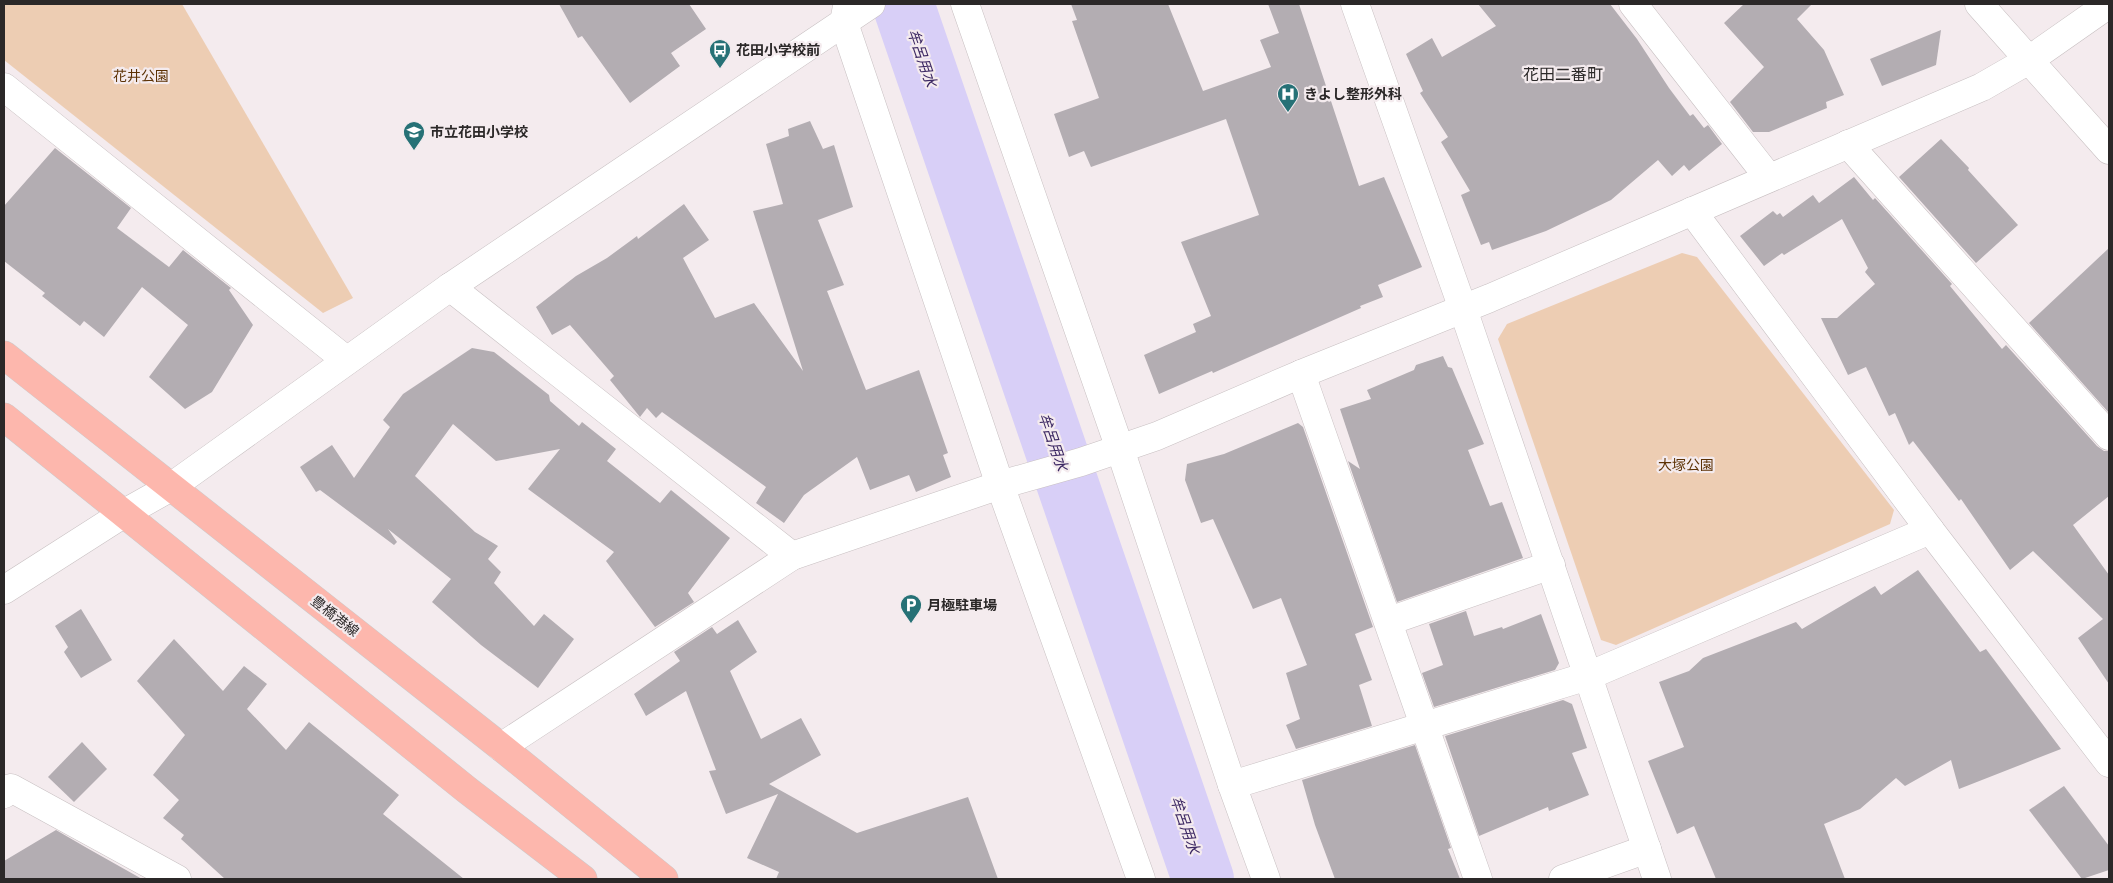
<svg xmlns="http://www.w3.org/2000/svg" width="2113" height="883" viewBox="0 0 2113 883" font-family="'IBM Plex Sans','Noto Sans JP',sans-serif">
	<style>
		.green { fill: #edcdb3 }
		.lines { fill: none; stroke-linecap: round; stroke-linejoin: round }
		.river { stroke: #d8cff7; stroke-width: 62 }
		.building { fill: #b3adb2 }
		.minor-casing { stroke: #c8c0c2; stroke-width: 29 }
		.major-casing { stroke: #cccbcb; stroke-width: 29 }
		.minor { stroke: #fff; stroke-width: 28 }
		.major { stroke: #fdb7ad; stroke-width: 28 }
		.labels { text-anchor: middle; stroke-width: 4.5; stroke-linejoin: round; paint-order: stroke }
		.poi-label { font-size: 14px; font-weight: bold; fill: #2b2828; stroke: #f4ebee; text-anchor: start }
		.park-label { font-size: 14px; fill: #5c3205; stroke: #f4ebee }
		.street-label { font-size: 14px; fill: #2b2828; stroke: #f4ebee }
		.water-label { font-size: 15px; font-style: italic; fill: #3c2863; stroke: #f4ebee }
		.quarter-label { font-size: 16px; fill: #2b2828; stroke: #f4ebee }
	</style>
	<rect width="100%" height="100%" fill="#f4ebee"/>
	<g class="green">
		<path d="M 4,4 L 182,4 L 353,298 L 323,313 L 4,60 Z"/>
		<path d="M 1682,253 L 1697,257 L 1894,510 L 1890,524 L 1616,645 L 1601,640 L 1498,339 L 1507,324 Z"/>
	</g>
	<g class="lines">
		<path class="river" d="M 903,4 L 1203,879"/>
	</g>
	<g class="building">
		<path d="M 559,4 L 689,4 L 706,29 L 671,53 L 680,66 L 630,103 L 582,36 L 578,38 Z"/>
		<path d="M 1071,4 L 1168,4 L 1203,91 L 1271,67 L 1260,40 L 1279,33 L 1268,4 L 1299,4 L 1359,186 L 1384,177 L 1422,267 L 1378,285 L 1383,297 L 1360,306 L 1361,308 L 1213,373 L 1212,371 L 1159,394 L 1144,355 L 1196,332 L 1193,324 L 1211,316 L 1181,242 L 1259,215 L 1226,119 L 1091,167 L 1084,151 L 1069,157 L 1054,114 L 1099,98 L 1072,21 L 1077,20 Z"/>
		<path d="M 1478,4 L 1610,4 L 1637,39 L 1669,88 L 1690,116 L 1693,114 L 1704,128 L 1708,125 L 1722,144 L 1689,171 L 1684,165 L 1672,176 L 1658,160 L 1611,200 L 1546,231 L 1492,250 L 1489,242 L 1481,245 L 1461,195 L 1470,191 L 1441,142 L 1448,137 L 1420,93 L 1423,91 L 1406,54 L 1432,38 L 1442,57 L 1496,26 Z"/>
		<path d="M 1744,4 L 1812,4 L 1797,19 L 1824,50 L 1844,95 L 1826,102 L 1827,108 L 1769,132 L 1753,132 L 1730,102 L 1764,67 L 1724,23 Z"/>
		<path d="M 1941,30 L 1936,65 L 1882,86 L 1870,59 Z"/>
		<path d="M 810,121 L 823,149 L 834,145 L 853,207 L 818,220 L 844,285 L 827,291 L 866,390 L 919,370 L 948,453 L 943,455 L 951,477 L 916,492 L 909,475 L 870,490 L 857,457 L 804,495 L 784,523 L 756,503 L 766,487 L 662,412 L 656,418 L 647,408 L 640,417 L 610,380 L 614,376 L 570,325 L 552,335 L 536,307 L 576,276 L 607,258 L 637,236 L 638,239 L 684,204 L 709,240 L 683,258 L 715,318 L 754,303 L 803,371 L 753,211 L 783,204 L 766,144 L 789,136 L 788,129 Z"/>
		<path d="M 1941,139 L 1969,168 L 1968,170 L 2018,225 L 1976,263 L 1899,177 Z"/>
		<path d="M 55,148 L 131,208 L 117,228 L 169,267 L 183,250 L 231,288 L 229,290 L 253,325 L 212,392 L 185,409 L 149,377 L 188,325 L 142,287 L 104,337 L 84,321 L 80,326 L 42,296 L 45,293 L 4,261 L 4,206 Z"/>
		<path d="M 1854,177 L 1873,200 L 1875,198 L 1952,284 L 1950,286 L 2002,349 L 2006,345 L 2097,446 L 2104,451 L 2109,451 L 2109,496 L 2073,525 L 2109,575 L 2109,684 L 2078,638 L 2103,619 L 2033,551 L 2010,570 L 1961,499 L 1959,501 L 1913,441 L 1909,445 L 1895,413 L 1889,416 L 1866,367 L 1848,375 L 1821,318 L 1837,318 L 1875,284 L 1865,272 L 1868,268 L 1842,219 L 1784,255 L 1782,253 L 1764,266 L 1740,236 L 1773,211 L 1777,215 L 1780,213 L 1783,217 L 1813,195 L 1819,203 Z"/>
		<path d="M 2109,248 L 2109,413 L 2029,323 Z"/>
		<path d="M 472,348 L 494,352 L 549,395 L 550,401 L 579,426 L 582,422 L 616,449 L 607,461 L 660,503 L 671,490 L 730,538 L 688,593 L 694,602 L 655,627 L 606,561 L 614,552 L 528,489 L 560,449 L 496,461 L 453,424 L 415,476 L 475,532 L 498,546 L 488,559 L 501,572 L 494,583 L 534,626 L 544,614 L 574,639 L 538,688 L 481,645 L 432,602 L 451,579 L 388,529 L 397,542 L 394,545 L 320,490 L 316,492 L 300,467 L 332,445 L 354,478 L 390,427 L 383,420 L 403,394 Z"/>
		<path d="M 1443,356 L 1448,367 L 1452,368 L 1484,444 L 1468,450 L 1490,506 L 1502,502 L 1523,558 L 1397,602 L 1348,461 L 1360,469 L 1340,409 L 1371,399 L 1367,390 L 1414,370 L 1416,365 Z"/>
		<path d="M 1298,423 L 1303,427 L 1373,627 L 1355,634 L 1372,680 L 1359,685 L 1372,726 L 1296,749 L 1286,725 L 1300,719 L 1286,673 L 1307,665 L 1281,598 L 1253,609 L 1213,519 L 1201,523 L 1185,480 L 1187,464 L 1224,454 Z"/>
		<path d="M 1918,570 L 1980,652 L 1986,649 L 2061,749 L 1959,789 L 1951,760 L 1905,786 L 1896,778 L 1860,809 L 1824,824 L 1845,879 L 1716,879 L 1694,826 L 1677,834 L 1648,761 L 1684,747 L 1659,682 L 1689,671 L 1703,658 L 1796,622 L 1802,629 L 1875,586 L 1881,595 Z"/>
		<path d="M 81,609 L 112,660 L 81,678 L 64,652 L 68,647 L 55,626 Z"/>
		<path d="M 1466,611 L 1474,636 L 1502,627 L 1503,629 L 1541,614 L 1559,663 L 1555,670 L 1434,707 L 1422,673 L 1443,665 L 1429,624 Z"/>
		<path d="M 738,620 L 757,652 L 730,671 L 761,739 L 801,718 L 821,755 L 769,784 L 857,833 L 968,797 L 998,879 L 776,879 L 779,872 L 747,858 L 778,794 L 726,814 L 709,771 L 716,770 L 686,691 L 646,716 L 634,694 L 680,661 L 674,652 L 712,627 L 717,634 Z"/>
		<path d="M 174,639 L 223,691 L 244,666 L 267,684 L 247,709 L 286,750 L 309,722 L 399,795 L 383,814 L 464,879 L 225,879 L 181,839 L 184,835 L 163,818 L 179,800 L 153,775 L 185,735 L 137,681 Z"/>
		<path d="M 1563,700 L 1572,704 L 1587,748 L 1572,753 L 1589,795 L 1549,811 L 1548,807 L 1479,836 L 1445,736 Z"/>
		<path d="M 82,742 L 107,769 L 74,802 L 48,777 Z"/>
		<path d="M 1415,745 L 1451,848 L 1448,849 L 1460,879 L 1335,879 L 1315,825 L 1302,780 Z"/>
		<path d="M 2064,786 L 2109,846 L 2109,870 L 2082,879 L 2029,810 Z"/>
		<path d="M 56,830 L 87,848 L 142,879 L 4,879 L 4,861 Z"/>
	</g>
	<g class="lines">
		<g class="minor-casing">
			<g id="minor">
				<path d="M 965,4 L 1120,449 L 1232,785 L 1266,879"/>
				<path d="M 1355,4 L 1463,309 L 1657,879"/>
				<path d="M 1633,4 L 1769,178"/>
				<path d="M 1979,4 L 2109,150"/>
				<path d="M 847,6 L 844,23 L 1000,485 L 1141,879"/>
				<path d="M 4,87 L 346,360"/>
				<path d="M 1848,144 L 2109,436"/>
				<path d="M 1692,211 L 1930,530 L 2109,763"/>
				<path d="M 450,287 L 792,556"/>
				<path d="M 1301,374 L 1478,879"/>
				<path d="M 4,590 L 123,514 L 171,487 L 450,287 L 871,4"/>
				<path d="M 1389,621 L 1551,565"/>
				<path d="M 501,747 L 792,556 L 1000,485 L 1081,462 L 1157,436 L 1301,374 L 1490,298 L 1982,87 L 2029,60 L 2109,4"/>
				<path d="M 1232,785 L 1588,676 L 1930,530"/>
				<path d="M 4,794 L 11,788 L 177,879"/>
				<path d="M 1563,879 L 1647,849"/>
			</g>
		</g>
		<g class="major-casing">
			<g id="major">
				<path d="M 4,355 L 501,747 L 664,879"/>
				<path d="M 4,417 L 467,790 L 583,879"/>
			</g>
		</g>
		<use href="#minor" class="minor"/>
		<use href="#major" class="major"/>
	</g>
	<defs>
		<g id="bus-pin" transform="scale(1.125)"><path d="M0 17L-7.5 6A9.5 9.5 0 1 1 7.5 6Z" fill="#267176" stroke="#f4ebee"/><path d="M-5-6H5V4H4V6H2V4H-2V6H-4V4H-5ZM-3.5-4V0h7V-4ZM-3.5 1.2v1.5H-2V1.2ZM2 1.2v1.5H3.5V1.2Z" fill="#fff"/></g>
		<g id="hospital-pin" transform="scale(1.125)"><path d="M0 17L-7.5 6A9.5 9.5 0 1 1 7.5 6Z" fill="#267176" stroke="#f4ebee"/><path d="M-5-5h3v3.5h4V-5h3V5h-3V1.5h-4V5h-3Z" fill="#fff"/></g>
		<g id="school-pin" transform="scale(1.125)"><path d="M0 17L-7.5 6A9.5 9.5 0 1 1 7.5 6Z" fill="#267176" stroke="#f4ebee"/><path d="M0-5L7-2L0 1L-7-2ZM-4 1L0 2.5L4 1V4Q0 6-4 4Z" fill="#fff"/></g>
		<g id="parking-pin" transform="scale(1.125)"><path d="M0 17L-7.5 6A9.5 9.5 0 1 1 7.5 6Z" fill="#267176" stroke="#f4ebee"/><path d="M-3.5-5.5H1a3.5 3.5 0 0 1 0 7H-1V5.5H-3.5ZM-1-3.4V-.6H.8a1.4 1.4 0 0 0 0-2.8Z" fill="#fff"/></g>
	</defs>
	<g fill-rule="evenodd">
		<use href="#bus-pin" x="720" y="50"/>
		<use href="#hospital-pin" x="1288" y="94"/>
		<use href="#school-pin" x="414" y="132"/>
		<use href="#parking-pin" x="911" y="605"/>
	</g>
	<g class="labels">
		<g class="poi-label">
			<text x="736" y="55">花田小学校前</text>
			<text x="1304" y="99">きよし整形外科</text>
			<text x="430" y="137">市立花田小学校</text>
			<text x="927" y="610">月極駐車場</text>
		</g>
		<g class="park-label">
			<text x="141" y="81">花井公園</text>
			<text x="1686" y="470">大塚公園</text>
		</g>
		<g class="street-label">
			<text transform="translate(335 616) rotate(38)" y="5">豊橋港線</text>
		</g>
		<g class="water-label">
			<text transform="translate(922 58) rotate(71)" y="5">牟呂用水</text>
			<text transform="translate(1053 442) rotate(71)" y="5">牟呂用水</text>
			<text transform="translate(1185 825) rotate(71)" y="5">牟呂用水</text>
		</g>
		<g class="quarter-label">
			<text x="1563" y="80">花田二番町</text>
		</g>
	</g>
	<rect width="2113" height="883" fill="none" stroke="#2b2828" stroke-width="10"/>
</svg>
